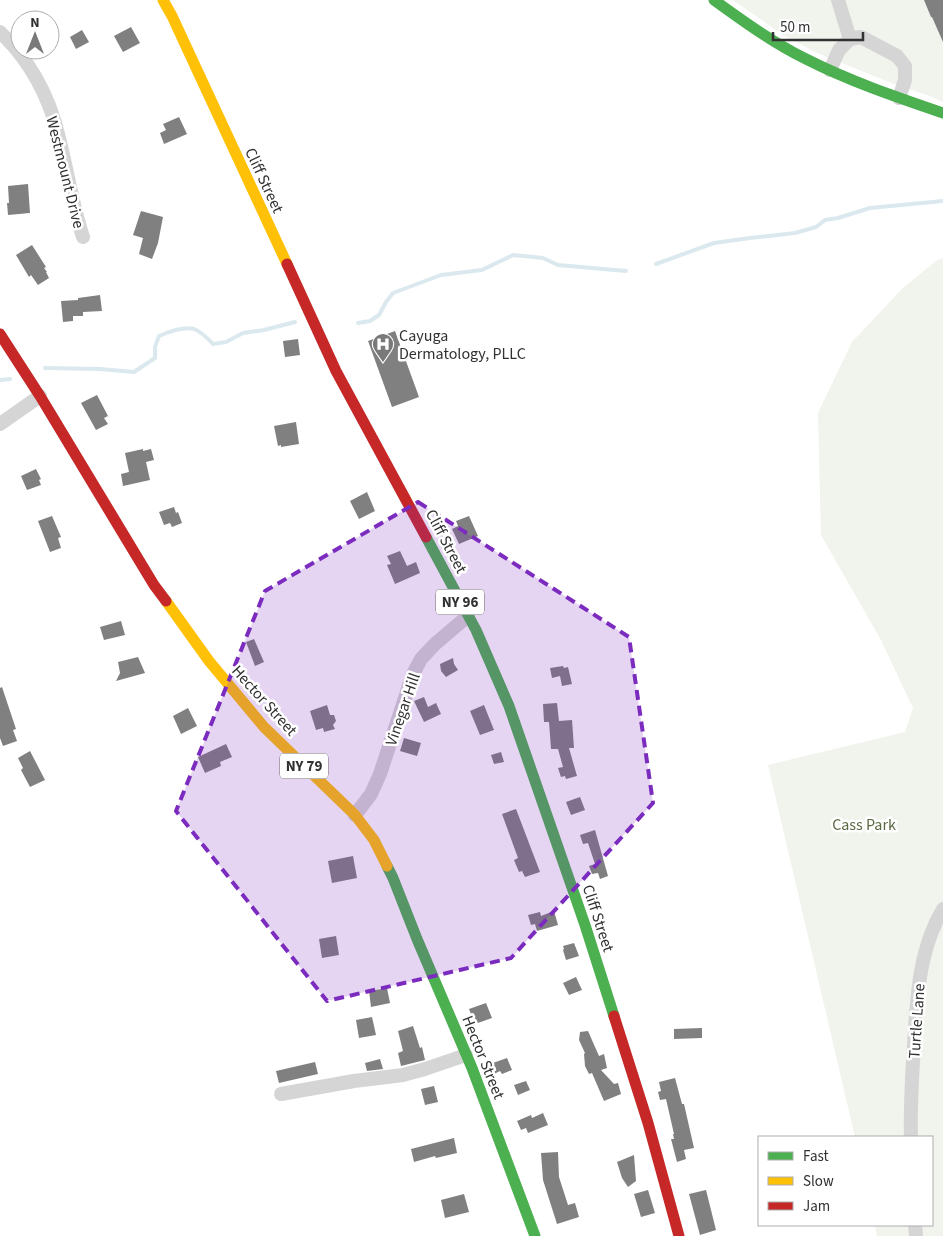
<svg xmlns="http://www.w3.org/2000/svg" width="943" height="1236" viewBox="0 0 943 1236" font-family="'Source Sans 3',sans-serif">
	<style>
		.green { fill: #f1f3ed }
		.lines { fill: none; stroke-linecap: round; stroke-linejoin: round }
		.stream { stroke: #dbe9ef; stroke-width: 4 }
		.building { fill: #808080 }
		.street { stroke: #d5d5d5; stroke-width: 14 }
		.fast { stroke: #4caf50; stroke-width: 11 }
		.slow { stroke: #ffc107; stroke-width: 11 }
		.jam { stroke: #c62828; stroke-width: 11 }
		.marked { fill: #7b2cbf; fill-opacity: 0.2; stroke: #7b2cbf; stroke-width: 4; stroke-dasharray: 10 6; stroke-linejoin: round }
		.labels { text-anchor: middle; stroke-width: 5; stroke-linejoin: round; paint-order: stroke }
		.shield { fill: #fff; stroke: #6f6f6f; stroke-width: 1 }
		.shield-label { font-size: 15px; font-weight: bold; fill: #313131 }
		.street-label { font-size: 16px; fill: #313131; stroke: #fff }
		.poi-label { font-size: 16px; fill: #313131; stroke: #fff; text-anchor: start }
		.park-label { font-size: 16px; fill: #596942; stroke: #fff }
	</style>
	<rect width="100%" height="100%" fill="#fff"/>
	<g class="green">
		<path d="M 733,0 L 943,0 L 943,102 L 930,96 L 891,83 L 815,52 L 783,35 Z"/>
		<path d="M 943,258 L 943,1236 L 877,1236 L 875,1225 L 932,1225 L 932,1137 L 855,1137 L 768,765 L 905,732 L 913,708 L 881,640 L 821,535 L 818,413 L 852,342 L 903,288 L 936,261 Z"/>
	</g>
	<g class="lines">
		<g class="stream">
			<path d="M 656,264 L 714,243 L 750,238 L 795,233 L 816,227 L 825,220 L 838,218 L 870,208 L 943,201"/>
			<path d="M 358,323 L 370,321 L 379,315 L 386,302 L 393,293 L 441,275 L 482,270 L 513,255 L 543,258 L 558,265 L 626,271"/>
			<path d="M 45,368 L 100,369 L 134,372 L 155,358 L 155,347 L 159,336 C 168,332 184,326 194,329 C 202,332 208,339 213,344 L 226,342 L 243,333 L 264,330 L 295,322"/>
			<path d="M 0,380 L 10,379"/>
		</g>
	</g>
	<g class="building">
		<path d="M 924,0 L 943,0 L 943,42 L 932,17 L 931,17 Z"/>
		<path d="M 131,27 L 140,43 L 123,52 L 114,36 Z"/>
		<path d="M 82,30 L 89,42 L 76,49 L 70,37 Z"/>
		<path d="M 179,117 L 187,134 L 164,144 L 160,133 L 166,130 L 163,124 Z"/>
		<path d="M 28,184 L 30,213 L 8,215 L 7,203 L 9,203 L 8,186 Z"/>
		<path d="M 141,211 L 163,217 L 158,243 L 152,259 L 139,254 L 143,238 L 133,235 Z"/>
		<path d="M 32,245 L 46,267 L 44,268 L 47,272 L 46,272 L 49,278 L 38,285 L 31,275 L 29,277 L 16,255 Z"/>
		<path d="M 100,295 L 102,311 L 83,312 L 83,316 L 73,316 L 73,321 L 63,322 L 61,301 L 78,300 L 78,298 Z"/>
		<path d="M 395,331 L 419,397 L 392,407 L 368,341 Z"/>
		<path d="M 298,339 L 300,355 L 285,357 L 283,341 Z"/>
		<path d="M 97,395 L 108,416 L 104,418 L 108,424 L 96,430 L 81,403 Z"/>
		<path d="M 296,422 L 299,444 L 281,447 L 281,445 L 278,446 L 274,426 Z"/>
		<path d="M 143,449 L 143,451 L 151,449 L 154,460 L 146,462 L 150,480 L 123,486 L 121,474 L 129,472 L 125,453 Z"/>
		<path d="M 36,469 L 41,479 L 39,480 L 41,485 L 27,490 L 21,476 Z"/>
		<path d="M 367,492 L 375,511 L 359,519 L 350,501 Z"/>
		<path d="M 174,507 L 176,513 L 178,512 L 182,523 L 172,527 L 170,523 L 164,525 L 159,512 Z"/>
		<path d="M 52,516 L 61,537 L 58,538 L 61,548 L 50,552 L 38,521 Z"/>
		<path d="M 469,516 L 478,536 L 459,544 L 452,529 L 458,526 L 456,521 Z"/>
		<path d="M 400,551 L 407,566 L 416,562 L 420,573 L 395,584 L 387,565 L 391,564 L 387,556 Z"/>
		<path d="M 121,621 L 125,635 L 104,640 L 100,627 Z"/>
		<path d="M 254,639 L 264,662 L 255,666 L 246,642 Z"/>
		<path d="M 138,657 L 145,673 L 116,681 L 120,673 L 118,662 Z"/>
		<path d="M 453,658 L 454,664 L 458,670 L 446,677 L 441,671 L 440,664 Z"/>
		<path d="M 563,666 L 564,668 L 568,667 L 572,684 L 562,686 L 560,676 L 552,678 L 550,668 Z"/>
		<path d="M 2,687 L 16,729 L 13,730 L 17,741 L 3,746 L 0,738 L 0,688 Z"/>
		<path d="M 424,697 L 428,707 L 436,703 L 441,714 L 424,722 L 414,701 Z"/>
		<path d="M 557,703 L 559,721 L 572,720 L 574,748 L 569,748 L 577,776 L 566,779 L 565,776 L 561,777 L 558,768 L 563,767 L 558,749 L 551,749 L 549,722 L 544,722 L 543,704 Z"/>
		<path d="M 327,705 L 330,715 L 334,715 L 336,721 L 333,725 L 335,729 L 324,732 L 323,728 L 316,730 L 310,711 Z"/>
		<path d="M 484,705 L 494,730 L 480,735 L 470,711 Z"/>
		<path d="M 188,708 L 197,726 L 181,734 L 173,716 Z"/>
		<path d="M 404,738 L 421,743 L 417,756 L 400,751 Z"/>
		<path d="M 226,744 L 232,757 L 220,762 L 221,766 L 205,773 L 198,757 Z"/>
		<path d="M 30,751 L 45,780 L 30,787 L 21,770 L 23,768 L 18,758 Z"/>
		<path d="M 501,752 L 504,762 L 494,764 L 491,755 Z"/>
		<path d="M 580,797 L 585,810 L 571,815 L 566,802 Z"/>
		<path d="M 516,809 L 540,872 L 525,877 L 522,871 L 519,872 L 514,860 L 518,858 L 502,814 Z"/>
		<path d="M 595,830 L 608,876 L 600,879 L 598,873 L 592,874 L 589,866 L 595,864 L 588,843 L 583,844 L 580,835 Z"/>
		<path d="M 353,856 L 357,878 L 332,883 L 328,861 Z"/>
		<path d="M 554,911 L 558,925 L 537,931 L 535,924 L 531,925 L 528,915 L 540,912 L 541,916 Z"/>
		<path d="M 336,936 L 339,955 L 322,958 L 319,939 Z"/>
		<path d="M 574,943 L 579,956 L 566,960 L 563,950 L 564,949 L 563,946 Z"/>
		<path d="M 576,977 L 582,990 L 569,995 L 563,983 Z"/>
		<path d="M 387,988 L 390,1003 L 371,1007 L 369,991 Z"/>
		<path d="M 486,1003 L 492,1018 L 475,1024 L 469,1009 Z"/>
		<path d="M 372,1017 L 376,1035 L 359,1038 L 356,1020 Z"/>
		<path d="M 413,1026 L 420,1048 L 422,1047 L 425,1060 L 401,1066 L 398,1053 L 403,1051 L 398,1031 Z"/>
		<path d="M 702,1028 L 702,1038 L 674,1039 L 674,1029 Z"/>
		<path d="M 588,1031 L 599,1056 L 604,1054 L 607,1068 L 601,1070 L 614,1084 L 618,1083 L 621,1094 L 604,1101 L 592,1073 L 589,1074 L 585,1066 L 584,1054 L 585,1053 L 579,1040 L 580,1032 Z"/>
		<path d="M 507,1058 L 512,1070 L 502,1074 L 500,1071 L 494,1074 L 490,1064 Z"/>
		<path d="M 380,1059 L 383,1069 L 367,1071 L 365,1063 Z"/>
		<path d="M 315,1062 L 318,1074 L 279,1083 L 276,1071 Z"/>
		<path d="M 675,1078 L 682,1104 L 684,1104 L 694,1148 L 684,1150 L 686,1159 L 677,1162 L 671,1139 L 674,1139 L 673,1134 L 674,1134 L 666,1099 L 660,1100 L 658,1092 L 661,1091 L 659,1082 Z"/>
		<path d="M 526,1081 L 530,1090 L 518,1095 L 514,1085 Z"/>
		<path d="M 434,1086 L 438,1102 L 425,1105 L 421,1089 Z"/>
		<path d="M 543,1113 L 548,1125 L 528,1133 L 526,1128 L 521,1130 L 517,1121 L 531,1115 L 532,1118 Z"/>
		<path d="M 454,1138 L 457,1153 L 436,1158 L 435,1156 L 414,1162 L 411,1149 Z"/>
		<path d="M 558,1152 L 559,1177 L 568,1205 L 575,1203 L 579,1217 L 557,1224 L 543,1180 L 541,1153 Z"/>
		<path d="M 634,1155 L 636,1181 L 628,1187 L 622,1178 L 617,1162 Z"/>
		<path d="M 648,1190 L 655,1213 L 641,1217 L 634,1194 Z"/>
		<path d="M 706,1190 L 716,1230 L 700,1235 L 689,1194 Z"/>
		<path d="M 464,1194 L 469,1212 L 445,1218 L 441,1200 Z"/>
	</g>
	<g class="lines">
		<g class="street">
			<path d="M 838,0 L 850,39"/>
			<path d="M 0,32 C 29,59 49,96 58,134 C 67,168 72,204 83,237"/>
			<path d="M 830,70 L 839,50 L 850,39 L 861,37 L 897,56 L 905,66 L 905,80 L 899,98"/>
			<path d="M 0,424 L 40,396"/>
			<path d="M 355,815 L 371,794 L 380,774 L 413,674 L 421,659 L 435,644 L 468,616"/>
			<path d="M 281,1094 L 354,1081 L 403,1075 L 425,1069 L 466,1055"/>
			<path d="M 911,1137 C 910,1107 912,1076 914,1046 C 917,999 918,951 943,909"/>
			<path d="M 915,1225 L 916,1236"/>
		</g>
		<g class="fast">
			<path d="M 714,0 C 743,21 772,42 804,58 C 849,81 896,97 943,113"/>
			<path d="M 426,537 L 476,630 L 509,706 L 585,925 L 614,1016"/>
			<path d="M 387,866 L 393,878 L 417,939 L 472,1068 L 535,1236"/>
		</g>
		<g class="slow">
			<path d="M 163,0 L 172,16 L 287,264"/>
			<path d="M 166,601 L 209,661 L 264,727 L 355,815 L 374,840 L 387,866"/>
		</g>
		<g class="jam">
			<path d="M 287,264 L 336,371 L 426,537"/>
			<path d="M 0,334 L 40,396 L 154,585 L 166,601"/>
			<path d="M 614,1016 L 648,1123 L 679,1236"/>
		</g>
	</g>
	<path class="marked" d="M 418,502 L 629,637 L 653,803 L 511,958 L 327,1001 L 176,811 L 265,591 Z"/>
	<defs>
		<g id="hospital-pin" transform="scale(1.125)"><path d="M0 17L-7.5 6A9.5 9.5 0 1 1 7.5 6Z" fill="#797979" stroke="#fff"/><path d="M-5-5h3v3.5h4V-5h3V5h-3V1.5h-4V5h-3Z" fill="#fff"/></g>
	</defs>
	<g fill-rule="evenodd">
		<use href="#hospital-pin" x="383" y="344"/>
	</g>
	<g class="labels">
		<g class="shield">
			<rect x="436" y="589.5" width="48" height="25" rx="4"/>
			<rect x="280" y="753.5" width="48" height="25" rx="4"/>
		</g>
		<g class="shield-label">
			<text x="460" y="607">NY 96</text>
			<text x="304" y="771">NY 79</text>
		</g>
		<g class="street-label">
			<text transform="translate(66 172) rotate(76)" y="6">Westmount Drive</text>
			<text transform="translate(265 180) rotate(65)" y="6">Cliff Street</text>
			<text transform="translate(447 541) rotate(62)" y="6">Cliff Street</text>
			<text transform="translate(265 700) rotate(48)" y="6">Hector Street</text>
			<text transform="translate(402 709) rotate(-71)" y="6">Vinegar Hill</text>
			<text transform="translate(599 918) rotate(72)" y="6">Cliff Street</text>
			<text transform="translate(916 1021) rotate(-86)" y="6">Turtle Lane</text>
			<text transform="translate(484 1057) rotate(68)" y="6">Hector Street</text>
		</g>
		<g class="poi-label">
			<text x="399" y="341">Cayuga<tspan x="399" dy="18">Dermatology, PLLC</tspan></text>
		</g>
		<g class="park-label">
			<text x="864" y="830">Cass Park</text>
		</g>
	</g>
	<rect x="758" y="1136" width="175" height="90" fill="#ffffff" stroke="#adadad"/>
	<rect x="768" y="1152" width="25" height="8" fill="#4caf50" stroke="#adadad"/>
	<text x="803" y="1161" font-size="15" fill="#313131">Fast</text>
	<rect x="768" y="1177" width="25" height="8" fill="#ffc107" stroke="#adadad"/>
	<text x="803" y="1186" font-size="15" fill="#313131">Slow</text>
	<rect x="768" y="1202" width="25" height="8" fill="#c62828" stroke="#adadad"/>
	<text x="803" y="1211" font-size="15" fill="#313131">Jam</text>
	<g transform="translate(35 35)"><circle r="24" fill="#ffffff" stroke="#adadad"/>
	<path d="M0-4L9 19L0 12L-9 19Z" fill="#797979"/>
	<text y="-8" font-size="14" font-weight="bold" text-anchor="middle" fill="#313131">N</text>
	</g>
	<path d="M773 32v8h90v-8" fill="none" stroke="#313131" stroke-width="2.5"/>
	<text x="780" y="32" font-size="15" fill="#313131" stroke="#ffffff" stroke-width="4" paint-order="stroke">50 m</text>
</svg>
